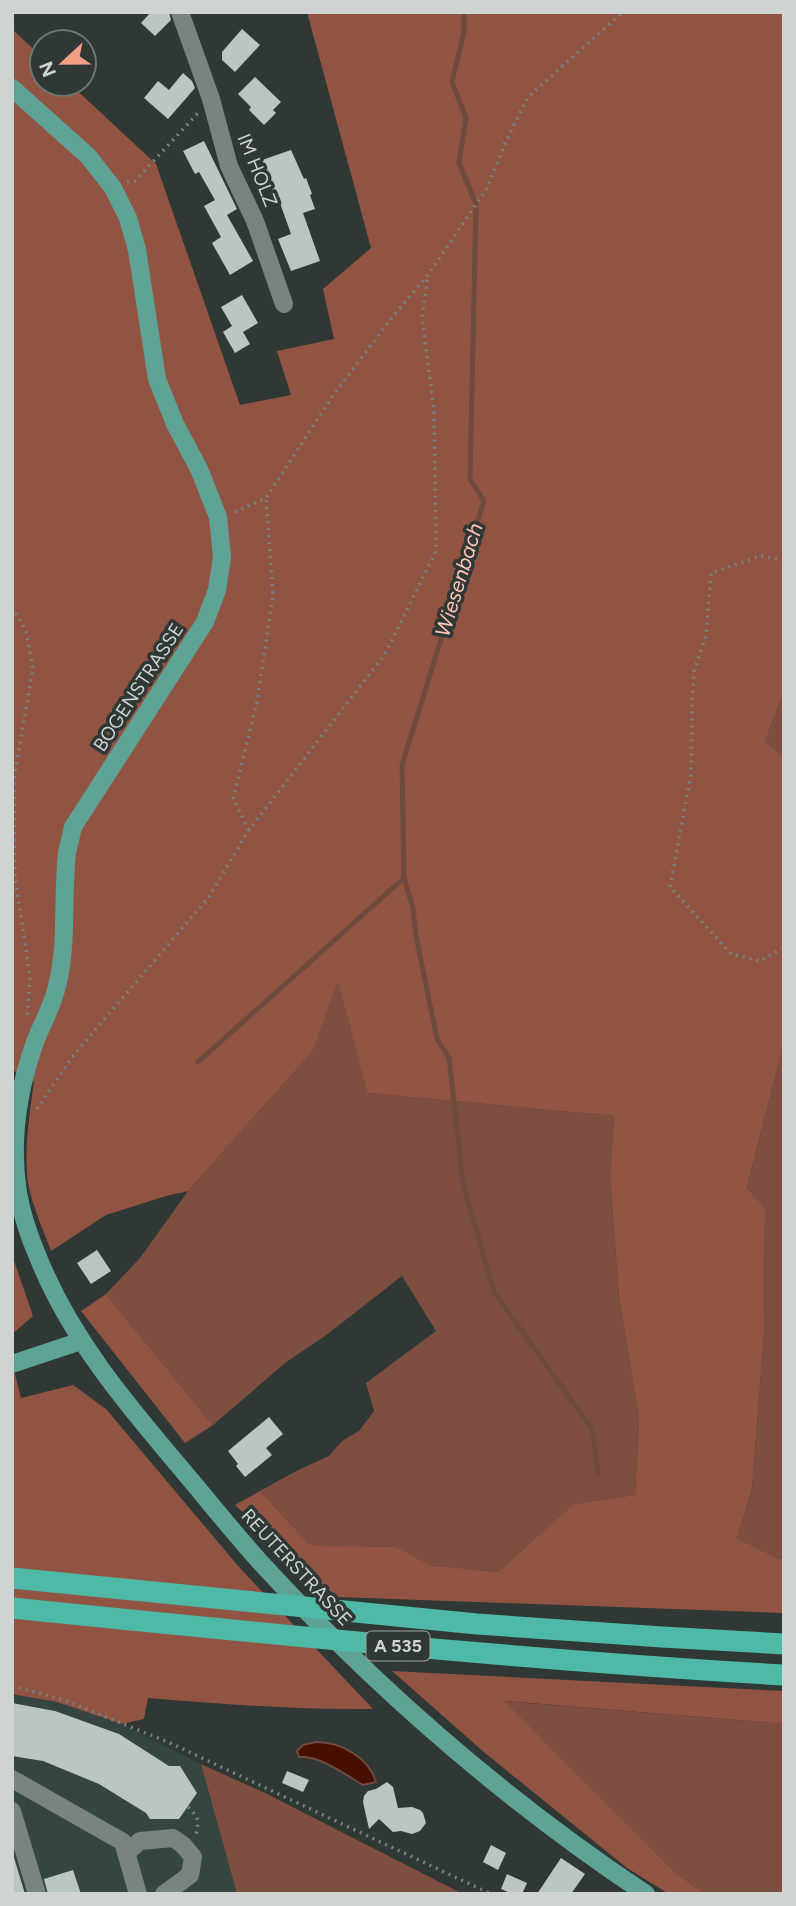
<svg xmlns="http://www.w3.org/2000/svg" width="796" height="1906" viewBox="0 0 796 1906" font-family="Figtree,sans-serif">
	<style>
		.built { fill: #354542 }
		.green { fill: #7e4f41 }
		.forest { fill: #925442 }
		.water { fill: #460f00; stroke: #6f4a3f; stroke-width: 2 }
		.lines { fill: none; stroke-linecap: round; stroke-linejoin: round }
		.stream { stroke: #6f4a3f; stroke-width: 5 }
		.building { fill: #bbc6c4 }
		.path { stroke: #7a817f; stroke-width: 3.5; stroke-dasharray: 2 5; stroke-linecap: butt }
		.minor { stroke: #798381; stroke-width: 18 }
		.major { stroke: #5fa397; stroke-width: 18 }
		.highway { stroke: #4db9a6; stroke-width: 21 }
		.labels { text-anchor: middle; stroke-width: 7; stroke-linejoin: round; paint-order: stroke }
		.shield { fill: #2f3835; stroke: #9fa5a4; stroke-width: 2 }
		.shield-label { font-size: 18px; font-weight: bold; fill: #cfd4d3 }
		.street-label { font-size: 19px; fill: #cfd4d3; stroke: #2f3835 }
		.water-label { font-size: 21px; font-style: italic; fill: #ffc5b4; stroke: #2f3835 }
	</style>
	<rect width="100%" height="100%" fill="#2f3835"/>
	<path class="built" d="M 12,1694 L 57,1702 L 122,1724 L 201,1764 L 237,1894 L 12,1894 Z"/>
	<g class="green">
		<path d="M 784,692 L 784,757 L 765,741 Z"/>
		<path d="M 338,980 L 367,1093 L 614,1116 L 610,1176 L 619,1298 L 639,1419 L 635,1495 L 573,1504 L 498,1572 L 430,1565 L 395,1547 L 310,1545 L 260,1491 L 298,1470 L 329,1456 L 342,1441 L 359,1431 L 374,1411 L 366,1383 L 436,1331 L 402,1276 L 325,1336 L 285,1363 L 213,1425 L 106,1294 L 140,1258 L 188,1191 L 313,1051 Z"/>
		<path d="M 784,1042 L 784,1558 L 779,1559 L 737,1538 L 752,1489 L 764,1334 L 765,1208 L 747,1188 Z"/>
		<path d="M 503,1701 L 784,1724 L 784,1894 L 705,1894 L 677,1874 Z"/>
		<path d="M 201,1764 L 265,1793 L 463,1894 L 237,1894 Z"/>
	</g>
	<g class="forest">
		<path d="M 307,12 L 784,12 L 784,692 L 765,741 L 784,757 L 784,1042 L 747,1188 L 765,1208 L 764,1334 L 752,1489 L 737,1538 L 779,1559 L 784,1558 L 784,1613 L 338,1597 L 313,1578 L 235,1505 L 260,1491 L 310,1545 L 396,1547 L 430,1565 L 498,1572 L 573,1504 L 635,1495 L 639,1419 L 619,1298 L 610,1176 L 614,1116 L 367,1093 L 338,981 L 313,1051 L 188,1191 L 166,1196 L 106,1215 L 51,1251 C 43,1229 28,1196 27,1173 C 25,1142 30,1111 34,1081 L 12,1070 L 12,29 L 42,57 L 42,84 L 70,84 L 156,164 L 240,405 L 291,395 L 277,351 L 334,339 L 323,289 L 371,248 Z"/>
		<path d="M 12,1255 L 33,1316 L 12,1334 Z"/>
		<path d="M 106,1294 L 213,1425 L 185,1443 L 81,1311 Z"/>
		<path d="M 12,1363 L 21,1398 L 73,1385 L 106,1409 L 239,1567 L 373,1709 C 297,1710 223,1704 148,1698 L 144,1719 L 122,1724 L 57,1702 L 12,1694 Z"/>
		<path d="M 392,1671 L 784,1691 L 784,1724 L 504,1701 L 677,1874 L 705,1894 L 669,1894 L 627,1868 L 485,1753 Z"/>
	</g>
	<path class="water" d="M 316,1742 C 340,1742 369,1757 376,1782 L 363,1785 C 346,1775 319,1755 299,1757 L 297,1751 L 303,1745 Z"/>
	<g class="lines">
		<g class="stream">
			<path d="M 404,878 L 413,908 L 416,936 L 437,1039 L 449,1058 L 463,1183 L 494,1292 L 592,1429 L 598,1474"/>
			<path d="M 198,1062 L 404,878 L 402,765 L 484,501 L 470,479 L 476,204 L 459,163 L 466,118 L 452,82 L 464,32 L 464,12"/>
		</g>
	</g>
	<g class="building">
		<path d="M 151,12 L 169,12 L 171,20 L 155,36 L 141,23 Z"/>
		<path d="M 242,29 L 260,45 L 235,72 L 222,60 L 222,52 Z"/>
		<path d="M 183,73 L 192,81 L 195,88 L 168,119 L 144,98 L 158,81 L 169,90 Z"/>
		<path d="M 255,77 L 281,102 L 273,110 L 276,113 L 264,125 L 249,110 L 251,107 L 238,94 Z"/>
		<path d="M 204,141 L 237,209 L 227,215 L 253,261 L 230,275 L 212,243 L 221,237 L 204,206 L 215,200 L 199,172 L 195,174 L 183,151 Z"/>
		<path d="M 291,150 L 304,179 L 306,178 L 312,194 L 310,195 L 315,209 L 303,213 L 320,261 L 291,271 L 278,239 L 291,234 L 275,189 L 272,190 L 262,160 Z"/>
		<path d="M 242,295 L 258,323 L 243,332 L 250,344 L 235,353 L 223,332 L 232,326 L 221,307 Z"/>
		<path d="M 97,1250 L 111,1271 L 91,1284 L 77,1263 Z"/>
		<path d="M 269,1417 L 283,1434 L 266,1448 L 272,1455 L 245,1477 L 236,1466 L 238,1464 L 228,1451 Z"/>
		<path d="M 12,1703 L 55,1711 L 119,1734 L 169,1766 L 180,1766 L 197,1793 L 179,1819 L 150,1819 L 146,1813 L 99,1784 L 43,1761 L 12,1756 Z"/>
		<path d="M 287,1771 L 309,1780 L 303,1792 L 282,1783 Z"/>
		<path d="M 387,1782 L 393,1787 L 398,1808 L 412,1807 L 420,1810 L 423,1813 L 426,1823 L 420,1831 L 412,1834 L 401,1831 L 393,1832 L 379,1819 L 369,1829 L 363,1802 L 364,1796 L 368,1791 L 376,1789 Z"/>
		<path d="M 491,1845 L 506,1853 L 498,1870 L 483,1862 Z"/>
		<path d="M 12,1851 L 25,1894 L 12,1894 Z"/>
		<path d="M 561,1858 L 585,1874 L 571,1894 L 537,1894 Z"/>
		<path d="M 73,1870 L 81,1894 L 48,1894 L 44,1879 Z"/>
		<path d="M 507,1874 L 527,1883 L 522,1894 L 512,1894 L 501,1889 Z"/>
	</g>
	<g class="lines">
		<g class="path">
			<path d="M 127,182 L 135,181 L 198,113"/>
			<path d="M 235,512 L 266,498 L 334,394 L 394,315 L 428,275 L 487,188 L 506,141 L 528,97 L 623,12"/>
			<path d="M 784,560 L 760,556 L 711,573 L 706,636 L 694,671 L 692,705 L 691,774 L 670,887 L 731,954 L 759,961 L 784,948"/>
			<path d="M 12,607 L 26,631 L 33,669 L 14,778 L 15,876 L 30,977 L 27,1018"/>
			<path d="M 249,830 L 233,799 L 257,702 L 273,595 L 266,498"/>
			<path d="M 37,1109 L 72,1057 L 208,898 L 249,830 L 385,654 L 436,551 L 434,410 L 422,317 L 428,275"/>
			<path d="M 12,1686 L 64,1700 L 168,1742 L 491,1894"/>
			<path d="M 188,1807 C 199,1817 199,1821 196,1835"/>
		</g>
		<g class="minor">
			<path d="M 180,12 L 211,99 L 229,166 L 255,221 L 284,304"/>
			<path d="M 12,1779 L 123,1842 L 138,1894"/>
			<path d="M 12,1811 L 37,1894"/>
			<path d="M 126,1853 L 140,1841 L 173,1838 L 183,1845 L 193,1857 L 190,1875 L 164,1894"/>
		</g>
		<g class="major">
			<path d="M 12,88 L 88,156 L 113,188 L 128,218 L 137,250 L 157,379 L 175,424 L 199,469 L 218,517 L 222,557 L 217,590 L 205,622 L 73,827 C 71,836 69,844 67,853 C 62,897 68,943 57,986 C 53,1005 42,1024 35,1042 C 18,1090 10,1142 18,1193 C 22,1216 29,1236 38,1257 C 70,1337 124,1401 179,1466 C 207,1499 233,1532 261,1563 C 376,1688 505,1800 646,1894"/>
			<path d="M 12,1364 L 81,1341"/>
		</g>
		<g class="highway">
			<path d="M 12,1578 L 477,1624 L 662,1637 L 784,1644"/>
			<path d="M 12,1608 C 269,1634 526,1660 784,1675"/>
		</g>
	</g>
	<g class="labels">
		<rect class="shield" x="366.5" y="1631.5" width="63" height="29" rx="5"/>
		<g class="shield-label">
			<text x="398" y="1652">A 535</text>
		</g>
		<g class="street-label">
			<text transform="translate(258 170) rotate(68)" y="7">IM HOLZ</text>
			<text transform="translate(138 687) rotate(-57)" y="7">BOGENSTRASSE</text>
			<text transform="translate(297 1567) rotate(47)" y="7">REUTERSTRASSE</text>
		</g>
		<g class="water-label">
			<text transform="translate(459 580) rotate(-73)" y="7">Wiesenbach</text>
		</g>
	</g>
	<rect width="796" height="1906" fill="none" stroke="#cfd4d3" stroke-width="28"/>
	<g transform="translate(63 63) rotate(248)"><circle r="33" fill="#2f3835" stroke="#6f7674" stroke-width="2"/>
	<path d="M0-5L12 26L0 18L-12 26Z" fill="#f39f86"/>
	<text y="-10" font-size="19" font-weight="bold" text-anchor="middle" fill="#cfd4d3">N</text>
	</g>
</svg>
